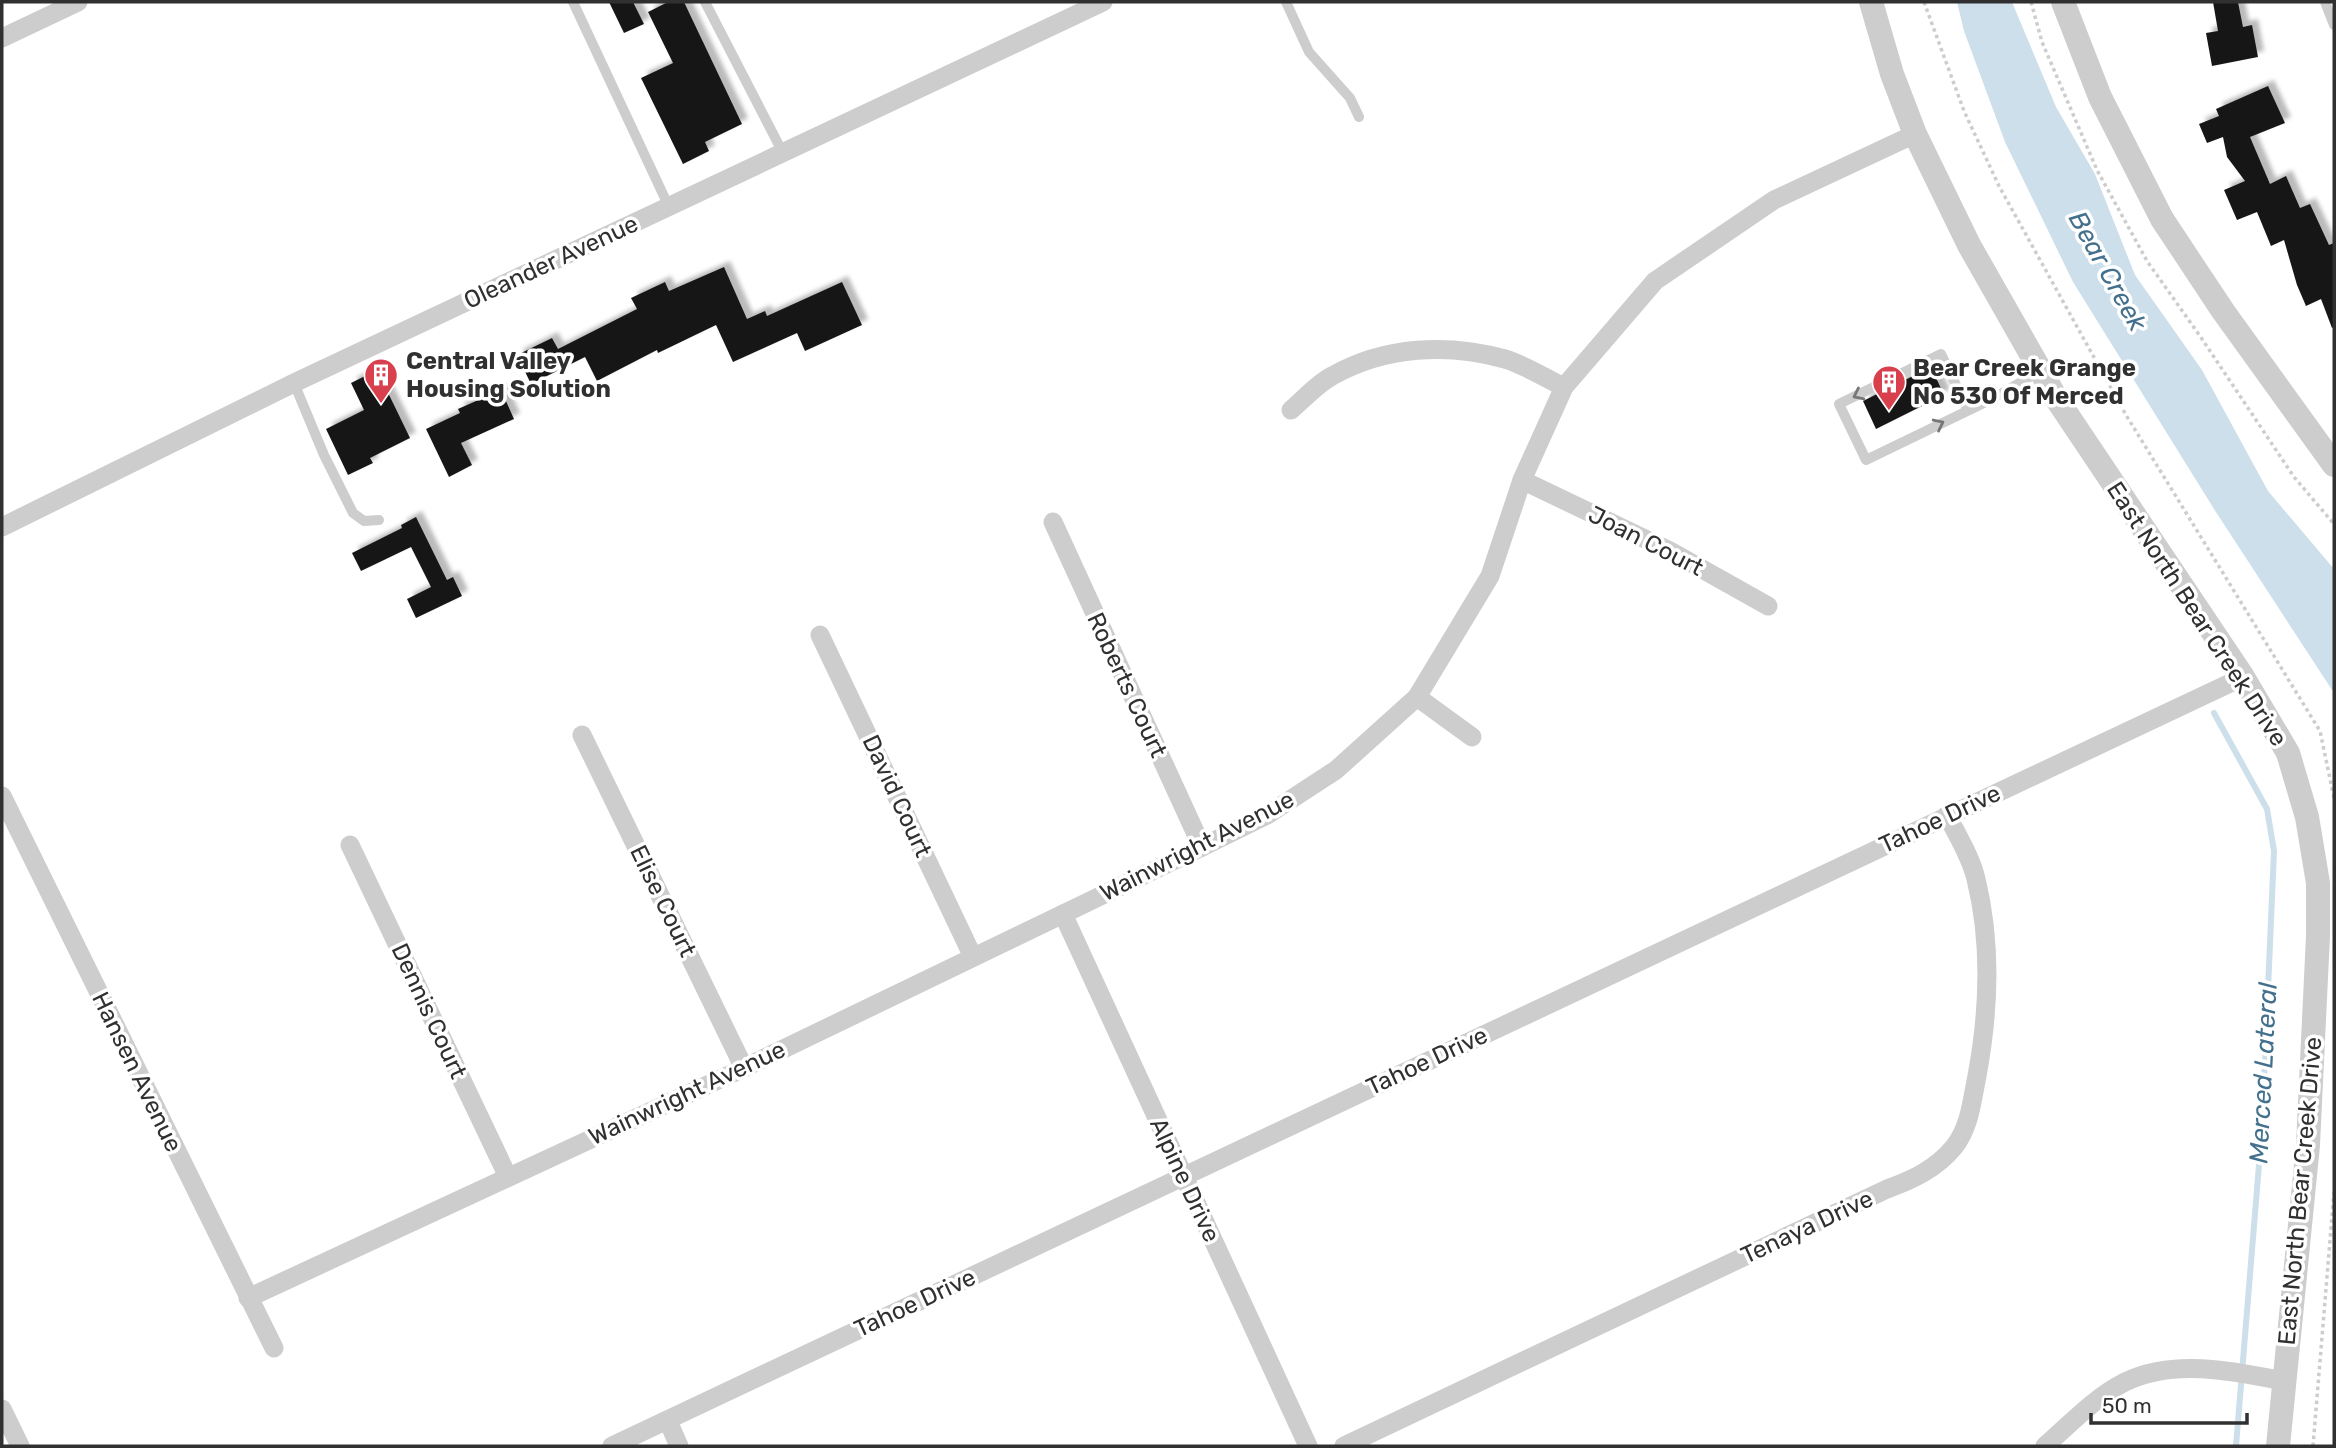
<svg xmlns="http://www.w3.org/2000/svg" width="2336" height="1448" viewBox="0 0 2336 1448" font-family="Rubik,sans-serif">
	<style>
		.water { fill: #cddfea }
		.lines { fill: none; stroke-linecap: round; stroke-linejoin: round }
		.stream { stroke: #cddfea; stroke-width: 6 }
		.building { fill: #171717; filter: url(#shadow) }
		.path { stroke: #cdcdcd; stroke-width: 3.5; stroke-dasharray: 3.5 3.5; stroke-linecap: butt }
		.service { stroke: #cdcdcd; stroke-width: 10 }
		.minor { stroke: #cdcdcd; stroke-width: 19 }
		.tertiary { stroke: #cdcdcd; stroke-width: 24 }
		.oneway { stroke: #777 }
		.labels { text-anchor: middle; stroke-width: 7; stroke-linejoin: round; paint-order: stroke }
		.street-label { font-size: 24px; fill: #303030; stroke: #fff }
		.poi-label { font-size: 24px; font-weight: bold; fill: #303030; stroke: #fff; text-anchor: start }
		.water-label { font-size: 26px; font-style: italic; fill: #43718d; stroke: #fff }
	</style>
	<defs>
		<filter id="shadow"><feDropShadow dx="6" dy="-6" stdDeviation="2" flood-color="#0004"/></filter>
	</defs>
	<rect width="100%" height="100%" fill="#fff"/>
	<path class="water" d="M 1957,2 L 2012,2 L 2056,107 L 2095,174 L 2135,275 L 2202,370 L 2268,491 L 2334,569 L 2334,693 L 2214,509 L 2073,282 L 2005,142 L 1964,31 Z"/>
	<g class="lines">
		<path class="stream" d="M 2214,713 L 2267,809 L 2274,851 L 2262,1128 L 2236,1446"/>
	</g>
	<g class="building">
		<path d="M 609,2 L 633,2 L 644,24 L 624,33 Z"/>
		<path d="M 668,2 L 684,2 L 742,124 L 705,142 L 709,151 L 683,164 L 641,78 L 673,63 L 648,12 Z"/>
		<path d="M 2213,2 L 2238,2 L 2243,27 L 2252,25 L 2258,57 L 2212,66 L 2206,33 L 2218,31 Z"/>
		<path d="M 2268,86 L 2285,123 L 2250,137 L 2270,184 L 2286,176 L 2300,208 L 2310,204 L 2329,245 L 2334,243 L 2334,327 L 2332,328 L 2321,299 L 2306,306 L 2297,285 L 2284,240 L 2271,246 L 2257,212 L 2237,220 L 2224,190 L 2245,181 L 2227,157 L 2223,137 L 2207,143 L 2199,124 L 2219,116 L 2216,109 Z"/>
		<path d="M 724,267 L 747,319 L 765,311 L 767,316 L 842,282 L 862,325 L 805,351 L 797,333 L 733,362 L 716,325 L 658,353 L 657,350 L 597,381 L 585,357 L 531,384 L 517,355 L 552,338 L 558,349 L 637,309 L 631,298 L 665,282 L 669,291 Z"/>
		<path d="M 1931,367 L 1944,395 L 1876,429 L 1863,401 Z"/>
		<path d="M 377,370 L 410,438 L 370,458 L 373,463 L 348,475 L 326,429 L 364,410 L 351,383 Z"/>
		<path d="M 501,390 L 514,419 L 461,443 L 472,465 L 449,477 L 426,429 L 460,413 L 458,409 Z"/>
		<path d="M 416,517 L 447,580 L 453,577 L 462,596 L 416,618 L 407,599 L 431,587 L 411,547 L 361,571 L 352,553 L 402,528 L 401,525 Z"/>
	</g>
	<g class="lines">
		<g class="path">
			<path d="M 1924,2 L 1964,111 L 1999,186 L 2126,415 L 2320,731 L 2334,798"/>
			<path d="M 2031,2 L 2042,42 L 2097,170 L 2147,261 L 2200,336 L 2294,477 L 2334,524"/>
			<path d="M 2313,1446 L 2334,1192"/>
		</g>
		<g class="service">
			<path d="M 573,2 L 669,207"/>
			<path d="M 705,2 L 783,153"/>
			<path d="M 1286,2 L 1309,52 L 1350,98 L 1359,117"/>
			<path d="M 2325,2 L 2334,25"/>
			<path d="M 294,383 L 324,455 L 353,513 L 364,521 L 379,520"/>
			<path d="M 1968,410 L 1941,354 L 1839,404 L 1866,460 L 1990,400 L 2040,371"/>
		</g>
		<g class="minor">
			<path d="M 2,38 L 78,2"/>
			<path d="M 1291,410 C 1304,399 1317,384 1332,376 C 1385,346 1448,343 1505,359 C 1525,365 1545,378 1564,387"/>
			<path d="M 1522,480 L 1670,551 L 1768,606"/>
			<path d="M 1053,522 L 1202,847"/>
			<path d="M 2,527 L 294,383 L 1103,2"/>
			<path d="M 820,635 L 973,957"/>
			<path d="M 1417,697 L 1472,737"/>
			<path d="M 582,735 L 744,1068"/>
			<path d="M 2,796 L 274,1348"/>
			<path d="M 350,845 L 508,1177"/>
			<path d="M 1063,914 L 1308,1446"/>
			<path d="M 248,1298 L 744,1068 L 1202,847 L 1267,815 L 1336,770 L 1417,697 L 1490,576 L 1522,480 L 1564,387 L 1655,281 L 1774,200 L 1915,134"/>
			<path d="M 2,1409 L 20,1446"/>
			<path d="M 668,1421 L 679,1446"/>
			<path d="M 612,1446 L 2243,677"/>
			<path d="M 1344,1446 L 1887,1189 C 1912,1180 1936,1169 1954,1147 C 1970,1127 1972,1100 1977,1076 C 1989,1011 1992,944 1976,879 C 1971,857 1957,835 1947,815"/>
			<path d="M 2045,1446 C 2069,1425 2095,1397 2125,1382 C 2173,1358 2234,1371 2284,1381"/>
		</g>
		<g class="tertiary">
			<path d="M 1871,2 L 1892,74 L 1915,134 L 1969,245 L 2056,398 L 2243,677 L 2288,753 L 2307,817 L 2318,883 L 2318,936 L 2308,1145 L 2278,1446"/>
			<path d="M 2063,2 L 2100,97 L 2162,219 L 2223,311 L 2334,465"/>
		</g>
	</g>
	<defs><path id="oneway-chevron" d="M-2-3.5L2.5 0L-2 3.5" fill="none" stroke-width="1.6" stroke-linecap="round" stroke-linejoin="round" transform="scale(1.75)"/></defs>
	<g class="oneway">
		<use href="#oneway-chevron" transform="translate(1858 395) rotate(154)"/>
		<use href="#oneway-chevron" transform="translate(1939 424) rotate(-26)"/>
	</g>
	<defs>
		<g id="building-pin" transform="scale(1.75)"><path d="M0 17L-7.5 6A9.5 9.5 0 1 1 7.5 6Z" fill="#d8404e" stroke="#fff"/><path d="M-4-6H4V6H1V3H-1V6H-4ZM-2.5-4.3h1.7v1.8h-1.7ZM.8-4.3h1.7v1.8H.8ZM-2.5-1h1.7V.8h-1.7ZM.8-1h1.7V.8H.8Z" fill="#fff"/></g>
	</defs>
	<g fill-rule="evenodd">
		<use href="#building-pin" x="381" y="375"/>
		<use href="#building-pin" x="1889" y="382"/>
	</g>
	<g class="labels">
		<g class="street-label">
			<text transform="translate(551 262) rotate(-25)" y="8">Oleander Avenue</text>
			<text transform="translate(1646 541) rotate(27)" y="8">Joan Court</text>
			<text transform="translate(2197 614) rotate(57)" y="8">East North Bear Creek Drive</text>
			<text transform="translate(1127 685) rotate(65)" y="8">Roberts Court</text>
			<text transform="translate(897 796) rotate(65)" y="8">David Court</text>
			<text transform="translate(1940 819) rotate(-25)" y="8">Tahoe Drive</text>
			<text transform="translate(1197 846) rotate(-27)" y="8">Wainwright Avenue</text>
			<text transform="translate(663 901) rotate(64)" y="8">Elise Court</text>
			<text transform="translate(429 1011) rotate(65)" y="8">Dennis Court</text>
			<text transform="translate(1427 1061) rotate(-25)" y="8">Tahoe Drive</text>
			<text transform="translate(137 1072) rotate(64)" y="8">Hansen Avenue</text>
			<text transform="translate(687 1093) rotate(-25)" y="8">Wainwright Avenue</text>
			<text transform="translate(1185 1180) rotate(65)" y="8">Alpine Drive</text>
			<text transform="translate(2300 1191) rotate(-85)" y="8">East North Bear Creek Drive</text>
			<text transform="translate(1807 1227) rotate(-25)" y="8">Tenaya Drive</text>
			<text transform="translate(915 1303) rotate(-25)" y="8">Tahoe Drive</text>
		</g>
		<g class="poi-label">
			<text x="406" y="369">Central Valley<tspan x="406" dy="28">Housing Solution</tspan></text>
			<text x="1913" y="376">Bear Creek Grange<tspan x="1913" dy="28">No 530 Of Merced</tspan></text>
		</g>
		<g class="water-label">
			<text transform="translate(2108 271) rotate(61)" y="9">Bear Creek</text>
			<text transform="translate(2263 1073) rotate(-87)" y="9">Merced Lateral</text>
		</g>
	</g>
	<rect width="2336" height="1448" fill="none" stroke="#303030" stroke-width="7"/>
	<path d="M2091 1413v10h156v-10" fill="none" stroke="#303030" stroke-width="3.5"/>
	<text x="2102" y="1413" font-size="21" fill="#303030" stroke="#ffffff" stroke-width="5" paint-order="stroke">50 m</text>
</svg>
